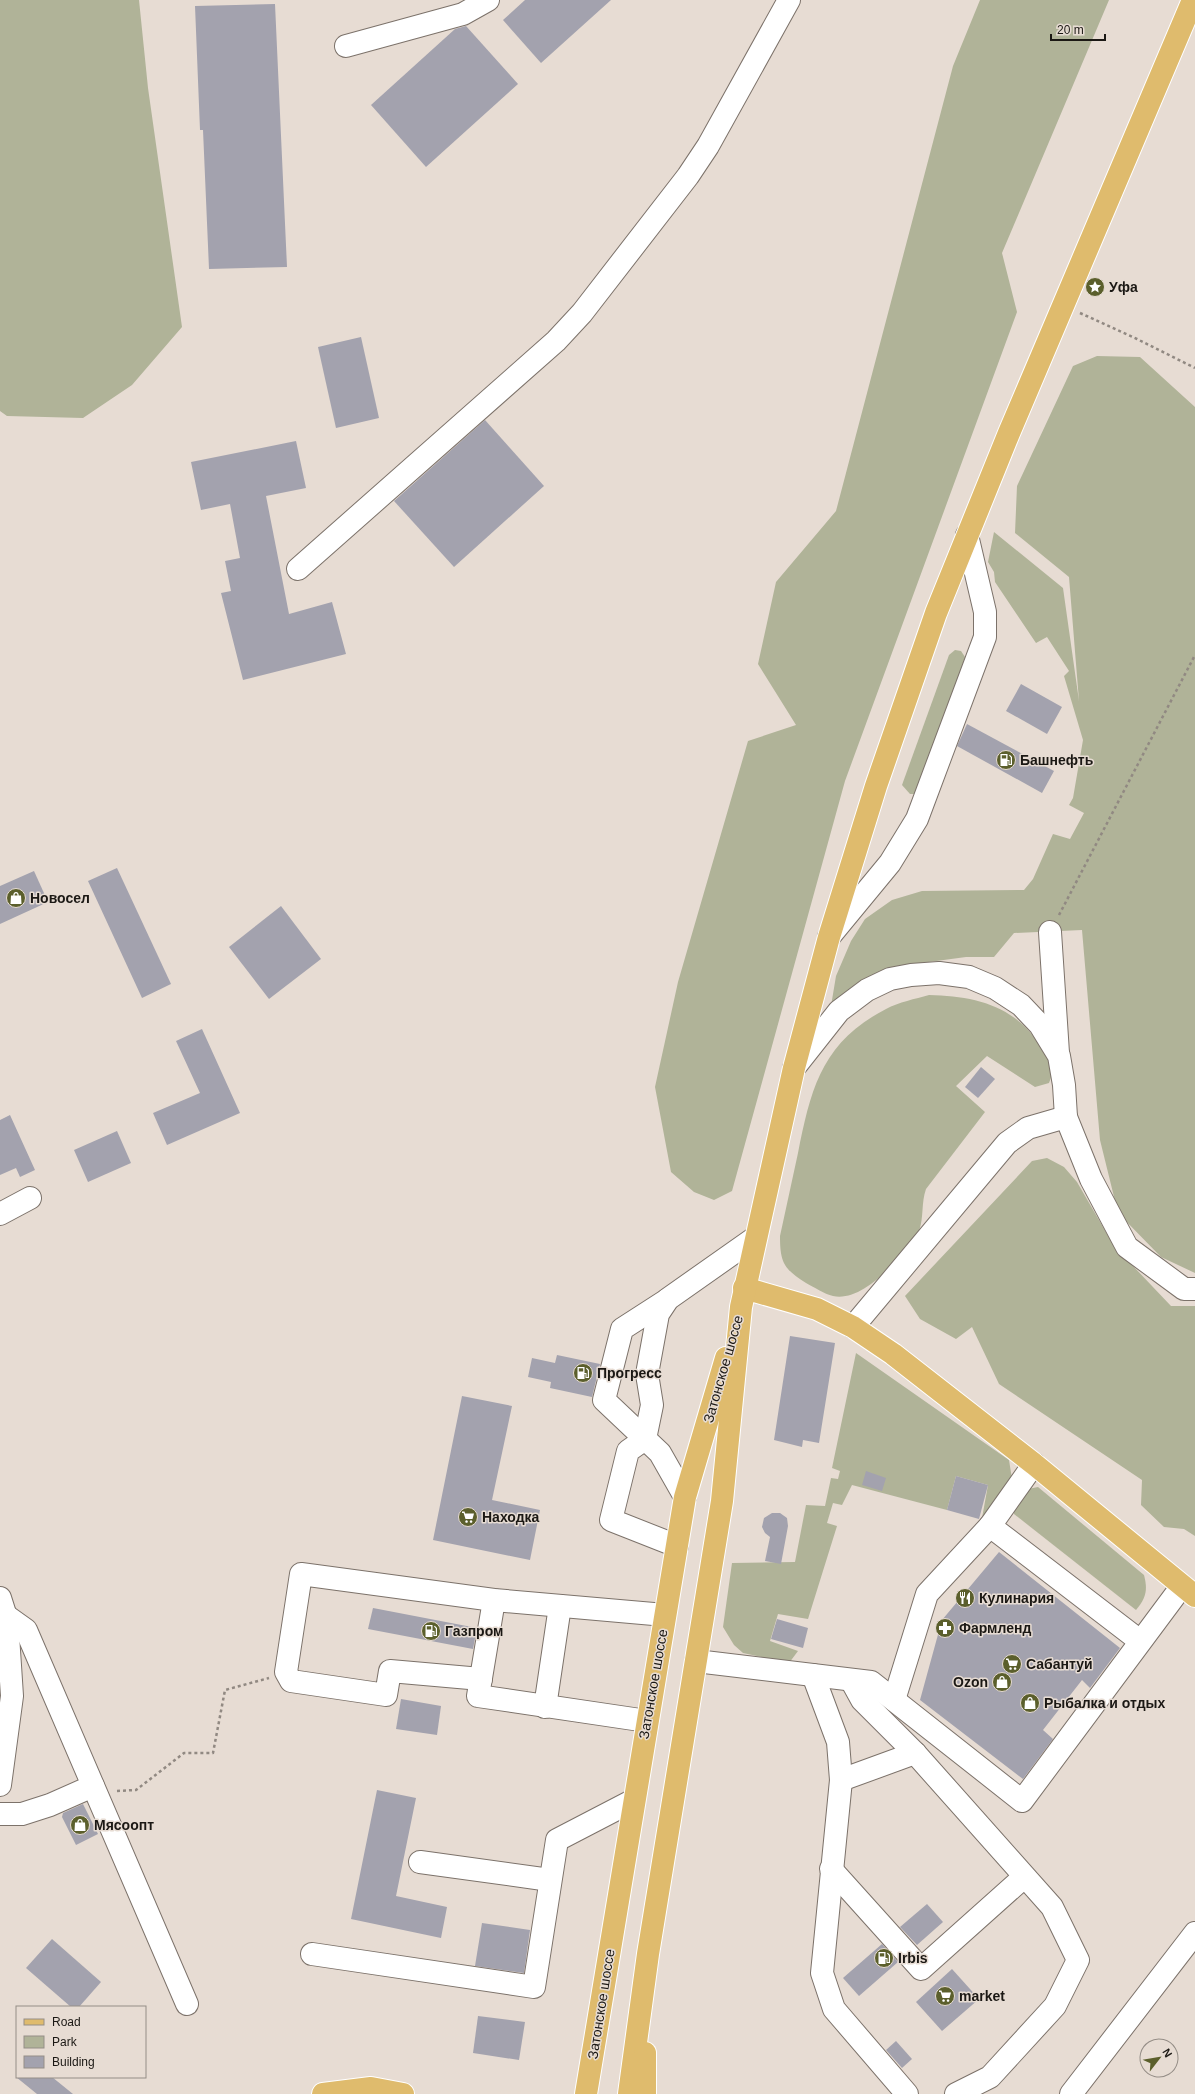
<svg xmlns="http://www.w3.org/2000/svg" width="1195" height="2094" viewBox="0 0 1195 2094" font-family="Helvetica,sans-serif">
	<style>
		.green { fill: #b0b398 }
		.building { fill: #a3a2ae }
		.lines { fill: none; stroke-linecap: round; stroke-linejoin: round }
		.minor-casing { stroke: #7c726a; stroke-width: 24 }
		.major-casing { stroke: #fff; stroke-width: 24 }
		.path { stroke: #918982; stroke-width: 2.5; stroke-dasharray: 3 3; stroke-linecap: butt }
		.minor { stroke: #fff; stroke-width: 22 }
		.major { stroke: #dfbb6d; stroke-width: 22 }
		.labels { text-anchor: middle; stroke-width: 3; stroke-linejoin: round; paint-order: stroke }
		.poi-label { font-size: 14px; font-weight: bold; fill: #1b1814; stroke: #e7dcd3; text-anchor: start }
		.street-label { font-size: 14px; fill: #1b1814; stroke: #e7dcd3 }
	</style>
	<rect width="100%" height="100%" fill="#e7dcd3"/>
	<g class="green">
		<path d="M 0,0 L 139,0 L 148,88 L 182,327 L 132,385 L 83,418 L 7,416 L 0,411 Z"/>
		<path d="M 980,0 L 1109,0 L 1002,253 L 1017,312 L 845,781 L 732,1191 L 714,1200 L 694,1192 L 671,1172 L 655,1087 L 678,982 L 748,741 L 796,725 L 758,664 L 776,582 L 836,511 L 953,66 Z"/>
		<path d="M 1097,356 L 1140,357 L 1195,407 L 1195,1273 L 1161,1257 L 1118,1213 L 1100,1140 L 1082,930 L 1014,933 L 994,957 L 966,957 L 899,966 L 831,1006 L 836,976 L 851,941 L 865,919 L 892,900 L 922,891 L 1024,890 L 1033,879 L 1053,834 L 1070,839 L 1084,813 L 1069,805 L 1073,798 L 1083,740 L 1064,676 L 1069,671 L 1047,637 L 1036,643 L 995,582 L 994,572 L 988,562 L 994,532 L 1063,588 L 1079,701 L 1069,577 L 1015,533 L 1017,486 L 1073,366 Z"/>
		<path d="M 955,650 L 961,651 L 965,657 L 920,791 L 915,794 L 910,794 L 902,785 L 949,655 Z"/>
		<path d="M 929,995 C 976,996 1017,1006 1042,1049 C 1050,1061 1055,1069 1049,1083 L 1035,1087 L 987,1056 L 956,1086 L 985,1112 L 926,1189 C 921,1203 924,1217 919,1231 C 917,1236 912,1241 909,1246 C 894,1265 861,1302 833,1296 C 824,1294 814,1287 806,1283 C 784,1269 780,1263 780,1236 C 786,1208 792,1181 798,1153 C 811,1088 822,1042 886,1009 C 899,1002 915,999 929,995 Z"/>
		<path d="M 1047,1158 L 1064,1167 L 1077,1182 L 1114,1246 L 1171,1306 L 1195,1306 L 1195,1536 L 1184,1529 L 1164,1527 L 1141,1505 L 1142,1480 L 999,1384 L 972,1327 L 956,1339 L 920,1319 L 905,1296 L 1032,1161 Z"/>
		<path d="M 856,1353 L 1009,1460 L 1012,1479 L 982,1518 L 988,1485 L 956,1476 L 947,1510 L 852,1485 L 842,1505 L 833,1503 L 827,1523 L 837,1526 L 808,1619 L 778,1614 L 770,1641 L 798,1651 L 789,1663 L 743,1653 L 734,1645 L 723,1627 L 732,1563 L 795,1562 L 806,1505 L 825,1506 L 831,1478 L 838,1479 L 840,1471 L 832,1468 Z"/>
		<path d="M 1038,1487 L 1144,1575 C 1148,1590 1146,1598 1136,1610 L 1014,1514 L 1014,1507 L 1028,1489 Z"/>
	</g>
	<g class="building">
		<path d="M 525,0 L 611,0 L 541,63 L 503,20 Z"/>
		<path d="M 275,4 L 287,267 L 209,269 L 203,130 L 200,130 L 195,6 Z"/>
		<path d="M 466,26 L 518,84 L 426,167 L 371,105 L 455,29 Z"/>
		<path d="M 361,337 L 379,418 L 336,428 L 318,347 Z"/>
		<path d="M 485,420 L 544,486 L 454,567 L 394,501 Z"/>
		<path d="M 296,441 L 306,488 L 266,496 L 289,614 L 332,602 L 346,654 L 243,680 L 221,593 L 231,591 L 225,561 L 240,558 L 230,504 L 201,510 L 191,462 Z"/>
		<path d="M 1021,684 L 1062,707 L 1047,734 L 1006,711 Z"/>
		<path d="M 967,724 L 1054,771 L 1042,793 L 957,746 Z"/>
		<path d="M 117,868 L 171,984 L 142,998 L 88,881 Z"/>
		<path d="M 34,871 L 48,902 L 0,924 L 0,886 Z"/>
		<path d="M 281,906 L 321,959 L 269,999 L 229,947 Z"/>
		<path d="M 202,1029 L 240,1113 L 167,1145 L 153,1113 L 200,1093 L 176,1041 Z"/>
		<path d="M 981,1067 L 995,1079 L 978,1098 L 965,1087 Z"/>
		<path d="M 10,1115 L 35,1170 L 20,1177 L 16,1168 L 0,1175 L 0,1120 Z"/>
		<path d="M 117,1131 L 131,1163 L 88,1182 L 74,1150 Z"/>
		<path d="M 790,1336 L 835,1343 L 819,1443 L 803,1440 L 802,1447 L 774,1440 Z"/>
		<path d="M 557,1355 L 600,1364 L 592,1397 L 550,1388 L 551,1382 L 528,1377 L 532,1358 L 555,1363 Z"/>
		<path d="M 462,1396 L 512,1406 L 492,1500 L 540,1510 L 530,1560 L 433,1540 Z"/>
		<path d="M 866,1471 L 886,1478 L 882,1491 L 862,1485 Z"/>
		<path d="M 956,1476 L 988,1485 L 979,1519 L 947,1510 Z"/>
		<path d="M 772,1513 L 780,1513 L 787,1518 L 788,1526 L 781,1564 L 765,1561 L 770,1537 L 765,1533 L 762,1527 L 764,1518 Z"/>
		<path d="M 999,1552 L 1120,1648 L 1090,1688 L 1082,1680 L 1043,1730 L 1053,1739 L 1023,1779 L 920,1700 L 942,1620 Z"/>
		<path d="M 373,1608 L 477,1628 L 473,1649 L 368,1629 Z"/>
		<path d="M 777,1619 L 808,1628 L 803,1648 L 771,1639 Z"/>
		<path d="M 401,1699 L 441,1706 L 437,1735 L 396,1729 Z"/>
		<path d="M 377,1790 L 416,1798 L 396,1896 L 447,1907 L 441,1938 L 351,1919 Z"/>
		<path d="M 83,1804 L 98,1834 L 76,1845 L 62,1817 L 63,1813 Z"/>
		<path d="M 927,1904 L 943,1922 L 917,1945 L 900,1927 Z"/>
		<path d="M 482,1923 L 530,1930 L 524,1973 L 475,1966 Z"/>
		<path d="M 52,1939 L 101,1982 L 79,2007 L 71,2007 L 26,1968 Z"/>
		<path d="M 882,1944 L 898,1962 L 859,1996 L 843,1978 Z"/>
		<path d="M 952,1969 L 979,1999 L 942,2031 L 916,2002 Z"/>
		<path d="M 478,2016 L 525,2022 L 519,2060 L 473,2053 Z"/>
		<path d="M 896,2041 L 912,2059 L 902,2068 L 886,2050 Z"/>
		<path d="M 16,2077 L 52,2077 L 73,2094 L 37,2094 Z"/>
	</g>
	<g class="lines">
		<g class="minor-casing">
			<g id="minor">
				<path d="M 346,46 L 463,14 L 488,0"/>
				<path d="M 298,569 L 556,341 L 582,313 L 688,176 L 708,146 L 789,0"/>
				<path d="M 1050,932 L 1058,1053"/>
				<path d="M 829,937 L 890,863 L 917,819 L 985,637 L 985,612 L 967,535"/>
				<path d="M 794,1068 L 839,1011 L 867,990 L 890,979 L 911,975 L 939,973 L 969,977 L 995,988 L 1021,1005 L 1040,1025 L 1059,1056 L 1064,1085 L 1066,1117 L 1091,1179 L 1127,1247 L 1184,1289 L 1195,1289"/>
				<path d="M 0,1214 L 30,1198"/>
				<path d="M 667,1300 L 622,1329 L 604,1400 L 660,1453 L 685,1497"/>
				<path d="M 853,1327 L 1007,1143 L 1028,1128 L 1066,1117"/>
				<path d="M 1034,1464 L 990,1526 L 1140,1641"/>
				<path d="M 677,1546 L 611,1520 L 628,1451 L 645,1439 L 652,1405 L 647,1374 L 658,1314 L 668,1299 L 756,1237"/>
				<path d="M 0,1598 L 7,1620 L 12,1696 L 0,1785"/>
				<path d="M 494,1600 L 478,1696 L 647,1721"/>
				<path d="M 5,1615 L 26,1630 L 187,2004"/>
				<path d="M 696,1661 L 871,1682 L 1022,1801 L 1182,1586"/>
				<path d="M 813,1675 L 838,1742 L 841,1780 L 822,1973 L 834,2009 L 907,2094"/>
				<path d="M 481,1679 L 390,1671 L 386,1695 L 291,1681 L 286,1672 L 301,1574 L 494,1600 L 665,1615"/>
				<path d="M 851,1680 L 862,1700 L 915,1753 L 1052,1907 L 1078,1960 L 1055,2006 L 990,2077 L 956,2094"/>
				<path d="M 894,1700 L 927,1594 L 990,1526"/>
				<path d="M 545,1707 L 560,1606"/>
				<path d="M 841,1780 L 915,1753"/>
				<path d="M 0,1814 L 22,1814 L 50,1805 L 93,1786"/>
				<path d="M 420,1862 L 550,1880"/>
				<path d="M 831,1869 L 921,1969 L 1024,1877"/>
				<path d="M 312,1954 L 534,1987 L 557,1840 L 634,1800"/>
				<path d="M 1071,2094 L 1195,1933"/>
			</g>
		</g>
		<g class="major-casing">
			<g id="major">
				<path d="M 744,1288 L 817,1309 L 853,1327 L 893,1354 L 1034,1464 L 1195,1596"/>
				<path d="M 323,2094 L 371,2088 L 403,2094"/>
				<path d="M 586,2094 L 685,1497 L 726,1358"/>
				<path d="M 629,2094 L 648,1954 L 722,1501 L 741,1307 L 794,1068 L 829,937 L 876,786 L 936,613 L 1009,433 L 1193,0"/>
				<path d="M 645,2094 L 645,2053"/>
			</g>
		</g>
		<g class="path">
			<path d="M 1080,313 L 1137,339 L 1195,368"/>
			<path d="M 1059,915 L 1195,655"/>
			<path d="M 117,1791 L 136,1790 L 184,1753 L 213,1753 L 225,1690 L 269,1678"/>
		</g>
		<use href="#minor" class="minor"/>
		<use href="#major" class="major"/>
	</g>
	<defs>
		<g id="sight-disc" transform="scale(1)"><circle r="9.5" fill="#5b5f2c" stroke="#e7dcd3"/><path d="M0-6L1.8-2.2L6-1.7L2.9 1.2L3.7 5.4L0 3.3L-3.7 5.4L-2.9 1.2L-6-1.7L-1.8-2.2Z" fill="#fff"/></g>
		<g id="fuel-disc" transform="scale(1)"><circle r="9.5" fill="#5b5f2c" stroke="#e7dcd3"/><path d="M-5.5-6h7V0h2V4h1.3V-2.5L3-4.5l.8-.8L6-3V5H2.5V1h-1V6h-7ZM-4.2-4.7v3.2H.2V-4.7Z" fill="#fff"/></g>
		<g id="shop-disc" transform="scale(1)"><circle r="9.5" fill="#5b5f2c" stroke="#e7dcd3"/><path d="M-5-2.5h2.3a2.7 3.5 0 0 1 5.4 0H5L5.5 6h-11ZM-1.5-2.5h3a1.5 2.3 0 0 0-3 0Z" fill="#fff"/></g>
		<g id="supermarket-disc" transform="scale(1)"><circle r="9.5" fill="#5b5f2c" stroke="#e7dcd3"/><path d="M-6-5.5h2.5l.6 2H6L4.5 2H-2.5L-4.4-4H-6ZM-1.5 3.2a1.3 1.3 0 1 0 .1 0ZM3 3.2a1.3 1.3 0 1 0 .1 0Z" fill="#fff"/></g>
		<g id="restaurant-disc" transform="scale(1)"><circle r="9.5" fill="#5b5f2c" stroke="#e7dcd3"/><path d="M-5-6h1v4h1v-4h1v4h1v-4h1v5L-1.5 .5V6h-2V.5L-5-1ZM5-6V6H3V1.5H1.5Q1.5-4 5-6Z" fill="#fff"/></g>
		<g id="pharmacy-disc" transform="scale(1)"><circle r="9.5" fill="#5b5f2c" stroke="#e7dcd3"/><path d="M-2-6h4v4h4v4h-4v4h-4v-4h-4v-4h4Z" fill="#fff"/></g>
	</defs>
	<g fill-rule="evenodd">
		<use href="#sight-disc" x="1095" y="287"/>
		<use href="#fuel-disc" x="1006" y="760"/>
		<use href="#shop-disc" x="16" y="898"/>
		<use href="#fuel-disc" x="583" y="1373"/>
		<use href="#supermarket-disc" x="468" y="1517"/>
		<use href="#restaurant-disc" x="965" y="1598"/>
		<use href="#pharmacy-disc" x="945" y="1628"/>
		<use href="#fuel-disc" x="431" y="1631"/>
		<use href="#supermarket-disc" x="1012" y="1664"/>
		<use href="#shop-disc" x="1002" y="1682"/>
		<use href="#shop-disc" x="1030" y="1703"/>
		<use href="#shop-disc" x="80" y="1825"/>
		<use href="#fuel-disc" x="884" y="1958"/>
		<use href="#supermarket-disc" x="945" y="1996"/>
	</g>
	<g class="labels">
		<g class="poi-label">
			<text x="1109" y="292">Уфа</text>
			<text x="1020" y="765">Башнефть</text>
			<text x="30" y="903">Новосел</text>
			<text x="597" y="1378">Прогресс</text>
			<text x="482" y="1522">Находка</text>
			<text x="979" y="1603">Кулинария</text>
			<text x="959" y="1633">Фармленд</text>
			<text x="445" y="1636">Газпром</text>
			<text x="1026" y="1669">Сабантуй</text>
			<text x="988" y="1687" text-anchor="end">Ozon</text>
			<text x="1044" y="1708">Рыбалка и отдых</text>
			<text x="94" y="1830">Мясоопт</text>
			<text x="898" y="1963">Irbis</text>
			<text x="959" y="2001">market</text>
		</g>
		<g class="street-label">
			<text transform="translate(723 1369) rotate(-74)" y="5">Затонское шоссе</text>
			<text transform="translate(653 1684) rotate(-80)" y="5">Затонское шоссе</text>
			<text transform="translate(601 2004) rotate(-81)" y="5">Затонское шоссе</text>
		</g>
	</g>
	<rect x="16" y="2006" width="130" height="72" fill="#e7dcd3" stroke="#958e87"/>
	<rect x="24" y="2019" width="20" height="6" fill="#dfbb6d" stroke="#958e87"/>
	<text x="52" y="2026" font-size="12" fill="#1b1814">Road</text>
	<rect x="24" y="2036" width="20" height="12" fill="#b0b398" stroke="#958e87"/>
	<text x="52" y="2046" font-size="12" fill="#1b1814">Park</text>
	<rect x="24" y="2056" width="20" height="12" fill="#a3a2ae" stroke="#958e87"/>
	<text x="52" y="2066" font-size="12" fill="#1b1814">Building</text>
	<g transform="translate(1159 2058) rotate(59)"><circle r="19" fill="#e7dcd3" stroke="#958e87"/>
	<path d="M0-3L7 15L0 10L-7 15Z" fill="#5b5f2c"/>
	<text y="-6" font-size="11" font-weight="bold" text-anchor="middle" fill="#1b1814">N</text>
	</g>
	<path d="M1051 34v6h54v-6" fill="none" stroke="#1b1814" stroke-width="2"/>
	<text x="1057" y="34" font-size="12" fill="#1b1814" stroke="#e7dcd3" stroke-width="3" paint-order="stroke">20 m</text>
</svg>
